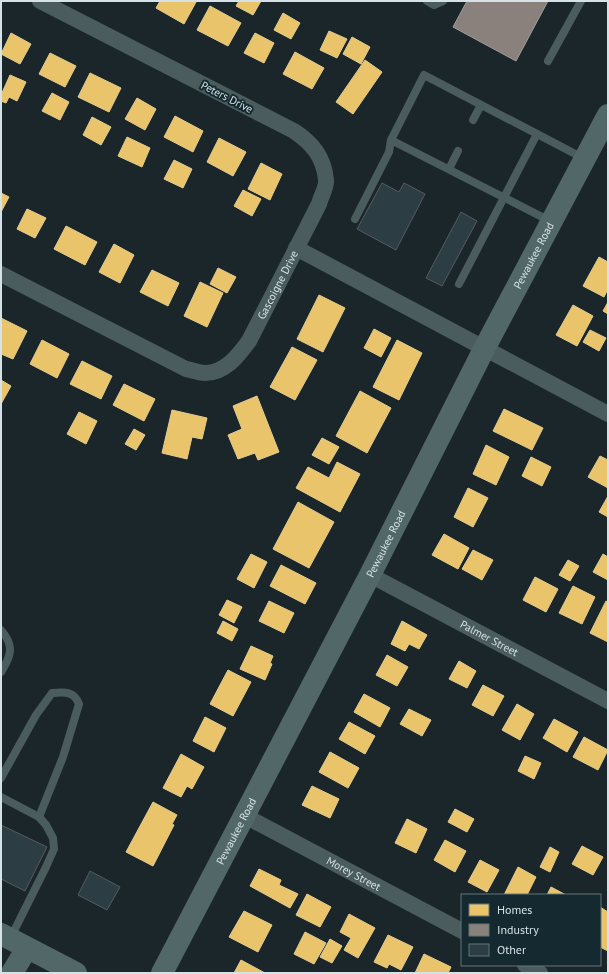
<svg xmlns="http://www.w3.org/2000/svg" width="609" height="974" viewBox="0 0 609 974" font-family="'PT Sans',sans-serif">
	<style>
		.homes { fill: #e9c46a; stroke: #e3cd8f }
		.industry { fill: #8a817c; stroke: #a09e9c }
		.building { fill: #2d3d44; stroke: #535c60 }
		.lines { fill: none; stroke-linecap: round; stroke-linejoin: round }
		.lane { stroke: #4a5c5d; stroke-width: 8 }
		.street { stroke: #4a5c5d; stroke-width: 16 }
		.secondary { stroke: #516768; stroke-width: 22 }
		.labels { text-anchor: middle; stroke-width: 4; stroke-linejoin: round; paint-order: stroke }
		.street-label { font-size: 11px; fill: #d5e2e6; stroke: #152a30 }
	</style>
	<rect width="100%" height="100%" fill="#1b262a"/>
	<g class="homes">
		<path d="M 160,1 L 193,1 L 196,2 L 184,24 L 156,8 Z"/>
		<path d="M 239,1 L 261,1 L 253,15 L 236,6 Z"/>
		<path d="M 210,6 L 241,23 L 228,46 L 197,30 Z"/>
		<path d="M 283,13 L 300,23 L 291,39 L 274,30 Z"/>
		<path d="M 329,31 L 347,39 L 337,58 L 320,50 Z"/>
		<path d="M 11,33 L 31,44 L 20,64 L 1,54 Z"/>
		<path d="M 255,33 L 274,43 L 264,63 L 244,53 Z"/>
		<path d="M 352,37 L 370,47 L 361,64 L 343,54 Z"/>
		<path d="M 295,52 L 324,68 L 312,89 L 283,74 Z"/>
		<path d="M 50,53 L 76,66 L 65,87 L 39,74 Z"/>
		<path d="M 365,60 L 382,72 L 353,114 L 336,102 Z"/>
		<path d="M 90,73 L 121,88 L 109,112 L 78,97 Z"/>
		<path d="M 10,75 L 26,82 L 17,101 L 9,97 L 6,103 L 1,101 L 1,95 Z"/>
		<path d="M 52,93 L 69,102 L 60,120 L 42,111 Z"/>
		<path d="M 137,98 L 156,109 L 145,130 L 125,119 Z"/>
		<path d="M 175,116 L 203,131 L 193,152 L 164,137 Z"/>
		<path d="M 92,117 L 111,127 L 101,145 L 83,135 Z"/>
		<path d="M 127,137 L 150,148 L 142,167 L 118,156 Z"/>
		<path d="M 219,138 L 246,152 L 233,176 L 207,162 Z"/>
		<path d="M 174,160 L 192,169 L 183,188 L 164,179 Z"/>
		<path d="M 261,163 L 282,174 L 270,200 L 248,189 Z"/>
		<path d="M 243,190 L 261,199 L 252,216 L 234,206 Z"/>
		<path d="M 1,193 L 9,197 L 1,212 Z"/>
		<path d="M 27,209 L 46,218 L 35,238 L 17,229 Z"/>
		<path d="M 66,226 L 97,242 L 85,265 L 54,249 Z"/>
		<path d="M 114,244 L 134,255 L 120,283 L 99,272 Z"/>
		<path d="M 599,257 L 608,262 L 608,289 L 604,297 L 583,286 Z"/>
		<path d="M 218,268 L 236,277 L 227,293 L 210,284 Z"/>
		<path d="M 152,270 L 179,283 L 168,306 L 140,292 Z"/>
		<path d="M 200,282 L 223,293 L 207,327 L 184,316 Z"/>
		<path d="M 319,295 L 345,308 L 323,352 L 297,339 Z"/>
		<path d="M 608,302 L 608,314 L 603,311 Z"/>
		<path d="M 573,305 L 593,316 L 577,346 L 556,335 Z"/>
		<path d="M 1,318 L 27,331 L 13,359 L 1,354 Z"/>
		<path d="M 374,329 L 391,338 L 381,357 L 364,348 Z"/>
		<path d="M 590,330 L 606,338 L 599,351 L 583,342 Z"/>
		<path d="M 42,340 L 69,354 L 57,378 L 30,364 Z"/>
		<path d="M 397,340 L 422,353 L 399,400 L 373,387 Z"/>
		<path d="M 292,347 L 317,360 L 295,400 L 270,387 Z"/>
		<path d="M 82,361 L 112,376 L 101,399 L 70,384 Z"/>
		<path d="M 1,380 L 11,386 L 1,404 Z"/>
		<path d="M 124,384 L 155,399 L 144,421 L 113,405 Z"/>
		<path d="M 360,391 L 391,408 L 367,453 L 336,436 Z"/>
		<path d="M 257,396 L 279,452 L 258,460 L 255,453 L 238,459 L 228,435 L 242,429 L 233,406 Z"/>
		<path d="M 504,409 L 543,428 L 532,450 L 493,431 Z"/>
		<path d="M 172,410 L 207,418 L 202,439 L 192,437 L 187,459 L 162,453 Z"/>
		<path d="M 79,412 L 97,421 L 86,444 L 67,434 Z"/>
		<path d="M 134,429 L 145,435 L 136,450 L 125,444 Z"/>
		<path d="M 322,438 L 339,447 L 329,464 L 312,455 Z"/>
		<path d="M 486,445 L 509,457 L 496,485 L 473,474 Z"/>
		<path d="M 600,456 L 608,460 L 608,488 L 588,477 Z"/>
		<path d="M 531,457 L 551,467 L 542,486 L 522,476 Z"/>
		<path d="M 337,462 L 360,474 L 340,512 L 296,488 L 308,467 L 329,478 Z"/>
		<path d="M 468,488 L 488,498 L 473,527 L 454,517 Z"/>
		<path d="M 608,496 L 608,517 L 599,512 Z"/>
		<path d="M 298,502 L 334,522 L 309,568 L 273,549 Z"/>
		<path d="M 444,534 L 469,548 L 458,569 L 432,555 Z"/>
		<path d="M 473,550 L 493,560 L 482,580 L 462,569 Z"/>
		<path d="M 251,554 L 267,562 L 254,588 L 237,579 Z"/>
		<path d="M 603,554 L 608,557 L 608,580 L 593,572 Z"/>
		<path d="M 568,560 L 579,566 L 570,581 L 559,575 Z"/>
		<path d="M 281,565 L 316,583 L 305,604 L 270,586 Z"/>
		<path d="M 535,577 L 558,589 L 546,612 L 523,600 Z"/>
		<path d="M 573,586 L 595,597 L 582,624 L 559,613 Z"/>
		<path d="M 227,600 L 242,607 L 234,623 L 219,615 Z"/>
		<path d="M 269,601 L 294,613 L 284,633 L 259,621 Z"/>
		<path d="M 606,601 L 608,602 L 608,642 L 590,633 Z"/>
		<path d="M 223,621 L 238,629 L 232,641 L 217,633 Z"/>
		<path d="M 402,621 L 427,635 L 419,649 L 409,644 L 405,651 L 391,644 Z"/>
		<path d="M 251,646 L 273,656 L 270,663 L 272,664 L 265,680 L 240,669 Z"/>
		<path d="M 387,655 L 408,667 L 397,686 L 376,675 Z"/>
		<path d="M 459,661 L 476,671 L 467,688 L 449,679 Z"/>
		<path d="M 228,670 L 251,682 L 233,716 L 210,704 Z"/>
		<path d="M 483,685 L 504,696 L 493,716 L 472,705 Z"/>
		<path d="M 364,694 L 390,708 L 380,727 L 354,712 Z"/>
		<path d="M 517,704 L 534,714 L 520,740 L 502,730 Z"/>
		<path d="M 409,709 L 431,720 L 422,736 L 400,724 Z"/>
		<path d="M 205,717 L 226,728 L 214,752 L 193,741 Z"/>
		<path d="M 554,719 L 578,732 L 567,752 L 543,738 Z"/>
		<path d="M 349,722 L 375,736 L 365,754 L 339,739 Z"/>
		<path d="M 584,737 L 608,750 L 598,770 L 573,757 Z"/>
		<path d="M 330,752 L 359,768 L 348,788 L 319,772 Z"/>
		<path d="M 181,754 L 204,767 L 192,789 L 187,786 L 181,797 L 163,788 Z"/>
		<path d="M 525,756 L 541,763 L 534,779 L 518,771 Z"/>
		<path d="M 312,786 L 339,799 L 330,818 L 302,805 Z"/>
		<path d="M 153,802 L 177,815 L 172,824 L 174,825 L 153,866 L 126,852 Z"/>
		<path d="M 455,809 L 474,819 L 467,832 L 448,822 Z"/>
		<path d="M 407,819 L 427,829 L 416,853 L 395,843 Z"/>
		<path d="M 445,840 L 466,851 L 455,872 L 434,860 Z"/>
		<path d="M 582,846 L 603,857 L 593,875 L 572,864 Z"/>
		<path d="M 550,847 L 559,852 L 550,872 L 540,867 Z"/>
		<path d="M 480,860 L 499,870 L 487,892 L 468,882 Z"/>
		<path d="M 518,867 L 536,877 L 527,895 L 504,895 Z"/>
		<path d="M 259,869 L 281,880 L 279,885 L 298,894 L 290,908 L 250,886 Z"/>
		<path d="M 551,887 L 566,895 L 547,895 Z"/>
		<path d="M 307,894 L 331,907 L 320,927 L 296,915 Z"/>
		<path d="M 600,907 L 608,912 L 608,951 L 600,947 Z"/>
		<path d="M 244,911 L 272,925 L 258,952 L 229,937 Z"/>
		<path d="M 349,914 L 375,928 L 358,958 L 344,950 L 351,938 L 340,932 Z"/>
		<path d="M 305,932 L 326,943 L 314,964 L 294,954 Z"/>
		<path d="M 388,935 L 413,947 L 401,970 L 389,964 L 387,968 L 374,962 Z"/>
		<path d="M 330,939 L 342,946 L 332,963 L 320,957 Z"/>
		<path d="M 424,954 L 451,967 L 448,973 L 415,973 Z"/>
		<path d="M 241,960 L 265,973 L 234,973 Z"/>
	</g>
	<path class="industry" d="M 467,1 L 548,1 L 516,61 L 453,27 Z"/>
	<g class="building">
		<path d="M 382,183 L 399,192 L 404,183 L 425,194 L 396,250 L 357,229 Z"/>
		<path d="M 461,212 L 477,221 L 442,286 L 426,278 Z"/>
		<path d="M 1,825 L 47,847 L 25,891 L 1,879 Z"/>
		<path d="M 90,871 L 120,887 L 107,910 L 78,895 Z"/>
	</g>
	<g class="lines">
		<g class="lane">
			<path d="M 427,1 L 434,5 L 443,1"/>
			<path d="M 548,61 L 581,1"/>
			<path d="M 473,120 L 481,105"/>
			<path d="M 449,169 L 458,151"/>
			<path d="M 355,219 L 389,152 L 391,140"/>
			<path d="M 550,221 L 391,140 L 424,75 L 583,158"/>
			<path d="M 459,284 L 537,134"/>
			<path d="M 1,630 C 14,645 12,655 1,672"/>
			<path d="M 1,778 L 36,715 L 52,693 C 65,692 74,691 79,704 L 63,757 L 39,817"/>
			<path d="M 1,797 L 39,817 L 46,825 L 53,838 L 54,849 L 46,867 L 10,939"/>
		</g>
		<g class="street">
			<path d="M 296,248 L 608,414"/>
			<path id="s1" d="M 1,274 L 186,369 C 192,370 199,373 205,373 C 225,373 238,356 249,341 L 319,204 C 321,196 327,187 326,180 C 324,157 312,143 294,131 L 40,1"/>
			<path id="s2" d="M 370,575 L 608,701"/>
			<path id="s3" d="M 245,816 L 462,931"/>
			<path d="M 525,965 L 540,973"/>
		</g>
		<g class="secondary">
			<path d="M 1,934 L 76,973"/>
			<path d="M 12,973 L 27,948"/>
			<path id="s4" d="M 162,973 L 370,575 L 484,349 L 608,115"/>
		</g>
	</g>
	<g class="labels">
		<g class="street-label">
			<text transform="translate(227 97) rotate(27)" y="4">Peters Drive</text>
			<text dy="4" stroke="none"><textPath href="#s4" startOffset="808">Pewaukee Road</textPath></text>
			<text dy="4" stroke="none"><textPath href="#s1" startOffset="347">Gascoigne Drive</textPath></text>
			<text dy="4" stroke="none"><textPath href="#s4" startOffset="484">Pewaukee Road</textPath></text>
			<text dy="4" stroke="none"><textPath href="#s2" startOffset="135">Palmer Street</textPath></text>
			<text dy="4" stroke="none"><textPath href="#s4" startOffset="160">Pewaukee Road</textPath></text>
			<text dy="4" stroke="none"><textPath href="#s3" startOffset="123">Morey Street</textPath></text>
		</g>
	</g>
	<rect width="609" height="974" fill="none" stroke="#d5e2e6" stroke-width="4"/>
	<rect x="461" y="894" width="140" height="72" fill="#152a30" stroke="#627479"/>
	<rect x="469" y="904" width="20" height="12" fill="#e9c46a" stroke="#627479"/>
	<text x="497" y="914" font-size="12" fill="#d5e2e6">Homes</text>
	<rect x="469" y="924" width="20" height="12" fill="#8a817c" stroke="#627479"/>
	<text x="497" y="934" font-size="12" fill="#d5e2e6">Industry</text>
	<rect x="469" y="944" width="20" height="12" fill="#2d3d44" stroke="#627479"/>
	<text x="497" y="954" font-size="12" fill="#d5e2e6">Other</text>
</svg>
